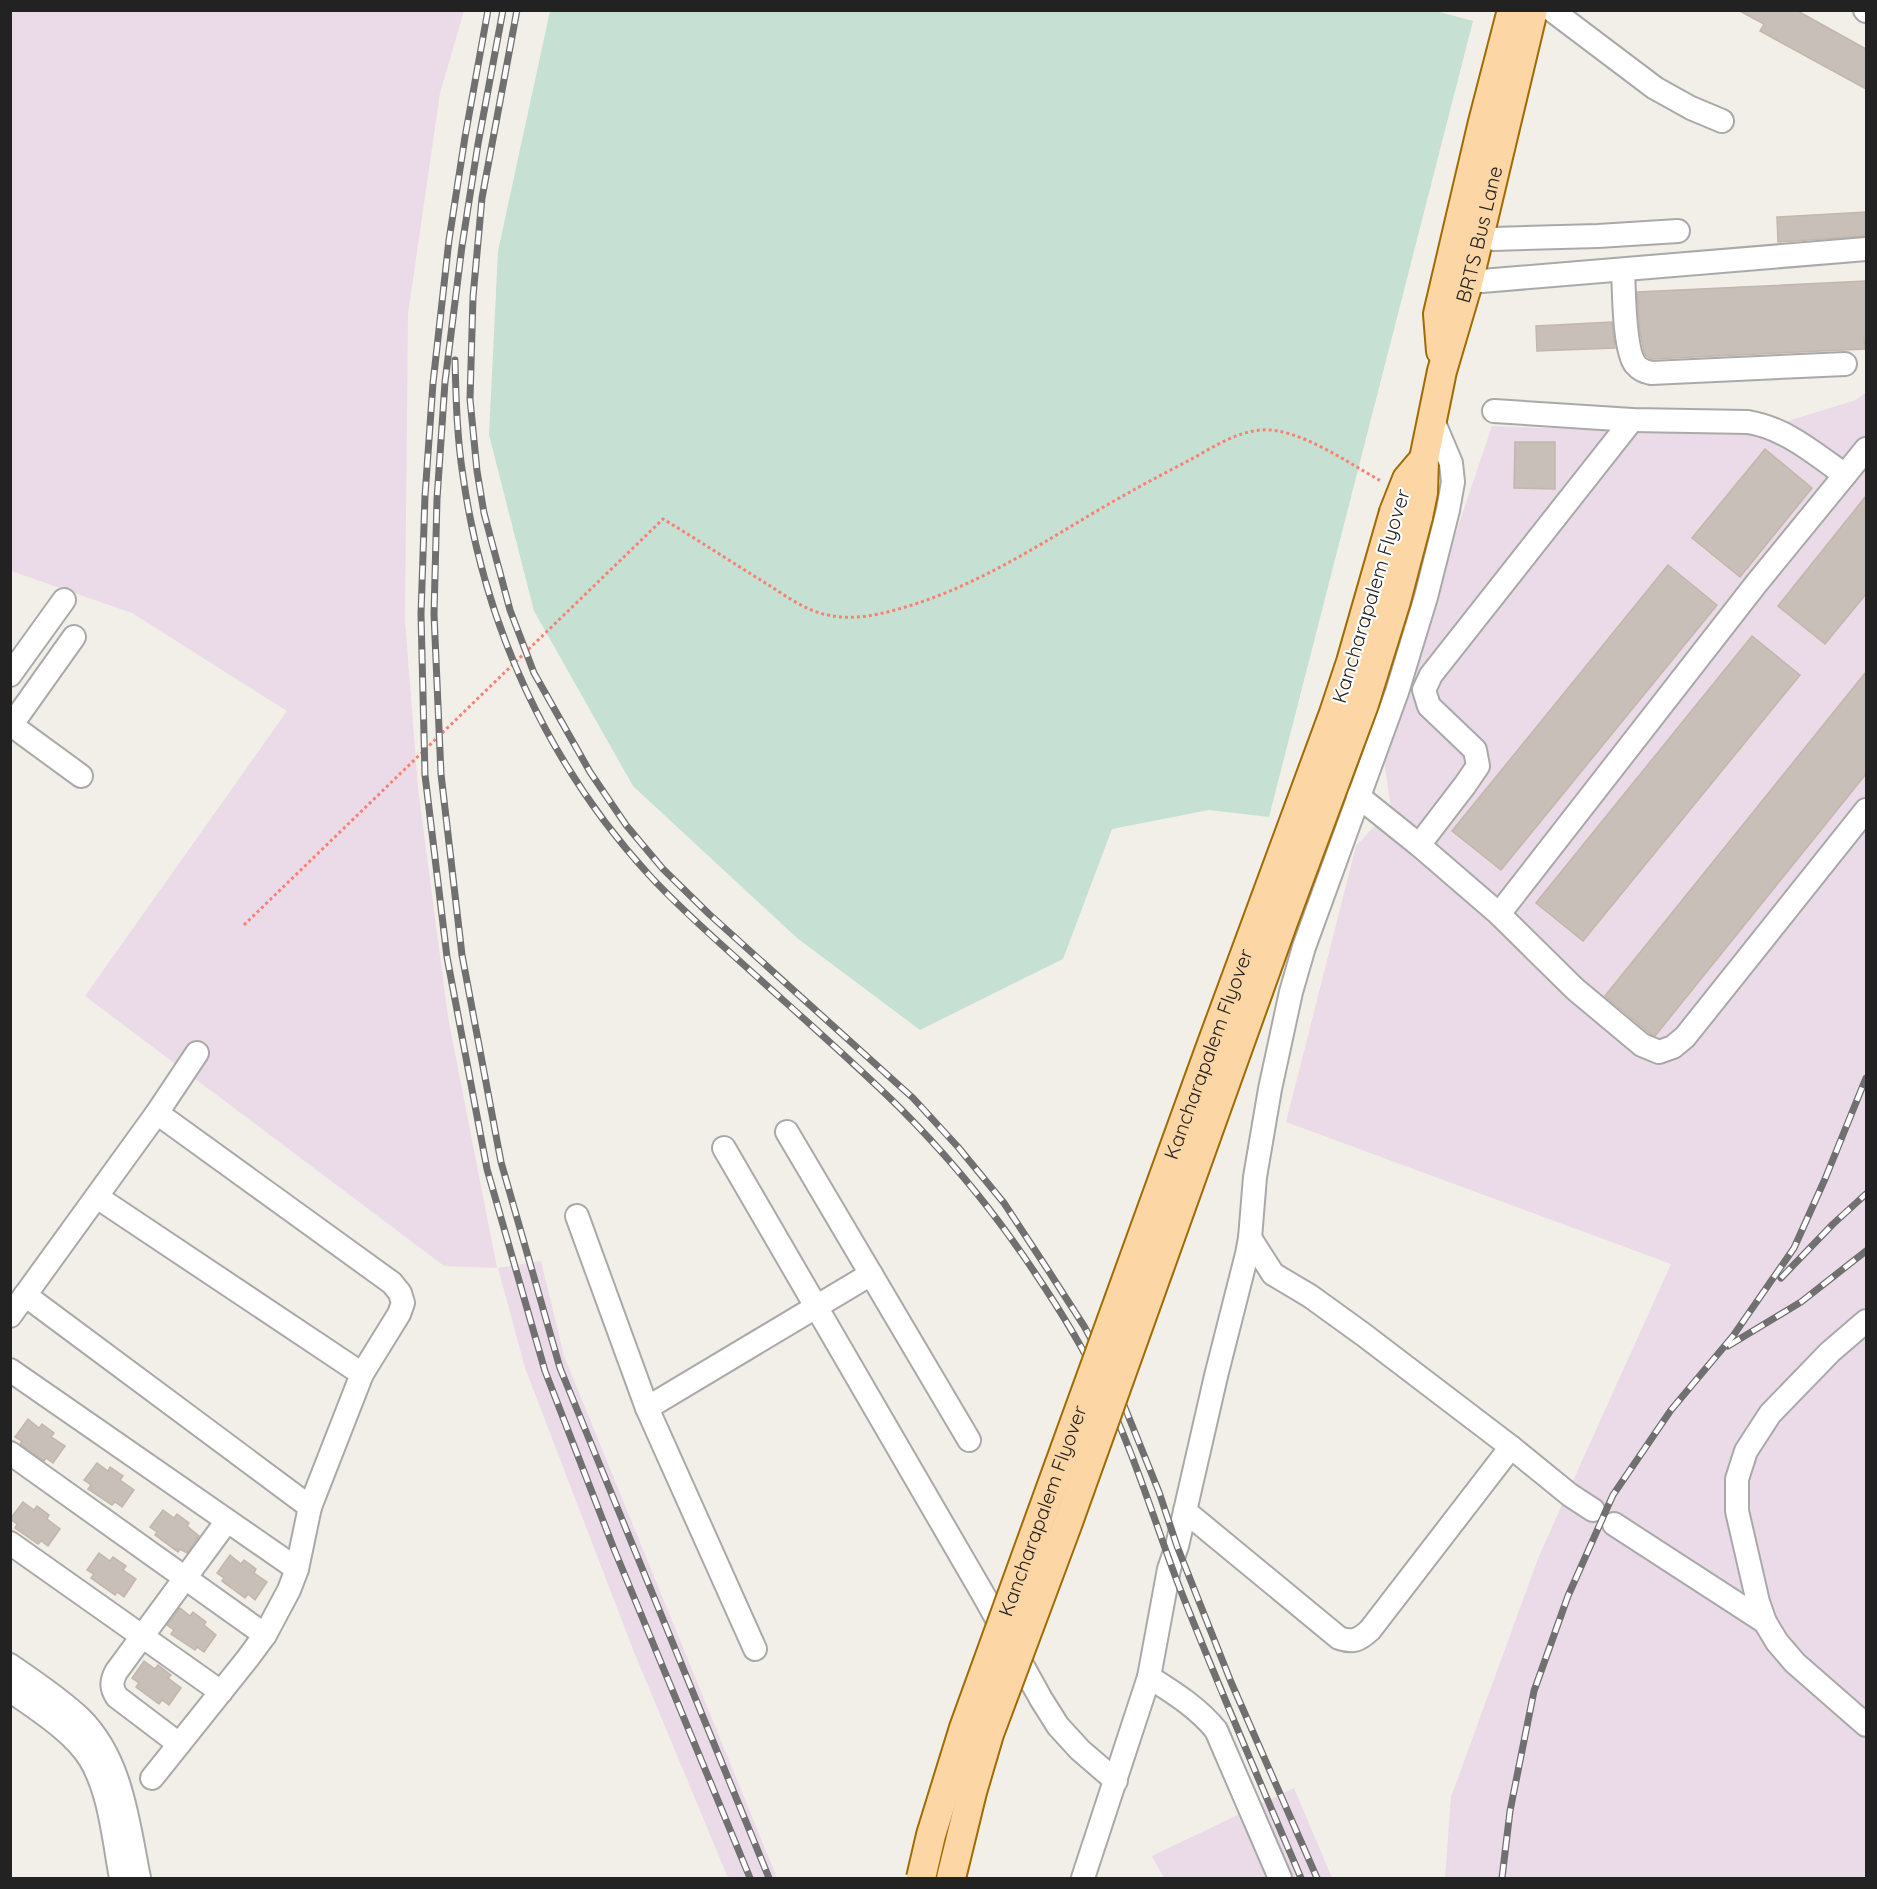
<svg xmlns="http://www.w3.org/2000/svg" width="1877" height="1889" viewBox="0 0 1877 1889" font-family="Quicksand,sans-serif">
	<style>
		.industrial { fill: #ebdbe8 }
		.wetland { fill: #c6e0d4 }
		.building { fill: #c7bfb8; stroke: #c4b6ab; stroke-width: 1.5 }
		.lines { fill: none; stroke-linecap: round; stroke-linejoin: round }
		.minor-casing { stroke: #a9a9a9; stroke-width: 26 }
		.major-casing { stroke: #a06b00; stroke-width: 32 }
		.path { stroke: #fa8072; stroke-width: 3; stroke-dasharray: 3 3; stroke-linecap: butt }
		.minor { stroke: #fff; stroke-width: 22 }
		.major { stroke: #fcd6a4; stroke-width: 28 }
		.rail-casing { stroke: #707070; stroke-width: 7 }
		.rail { stroke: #fff; stroke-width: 4.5; stroke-dasharray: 14; stroke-linecap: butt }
		.major-bridge-casing { stroke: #a06b00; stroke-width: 32; stroke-linecap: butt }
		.major-bridge { stroke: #fcd6a4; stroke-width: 28 }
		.labels { text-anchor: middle; stroke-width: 4.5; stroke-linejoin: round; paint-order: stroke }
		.street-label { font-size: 20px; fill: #222; stroke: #fff }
	</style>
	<rect width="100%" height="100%" fill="#f2efe9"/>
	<g class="industrial">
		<path d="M 11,11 L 464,11 L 440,93 L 408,314 L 405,620 L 418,788 L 448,1017 L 497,1268 L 541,1261 L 564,1356 L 777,1878 L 728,1878 L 634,1652 L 525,1368 L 498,1268 L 444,1266 L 85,996 L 287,711 L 132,613 L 11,571 Z"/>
		<path d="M 1866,392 L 1866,1878 L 1445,1878 L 1451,1797 L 1539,1556 L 1671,1264 L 1286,1122 L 1356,846 L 1391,808 L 1384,761 L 1424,627 L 1492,426 L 1742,435 L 1856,400 Z"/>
		<path d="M 1294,1788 L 1332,1878 L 1164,1878 L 1152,1856 Z"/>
	</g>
	<path class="wetland" d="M 1436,11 L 1473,21 L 1269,817 L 1209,810 L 1112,829 L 1063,959 L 920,1030 L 797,938 L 633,786 L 534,611 L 489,435 L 498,251 L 550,11 Z"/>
	<g class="building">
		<path d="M 1738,10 L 1796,10 L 1866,49 L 1866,89 L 1760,31 L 1764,24 Z"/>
		<path d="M 1866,212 L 1866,236 L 1778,242 L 1777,217 Z"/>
		<path d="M 1866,281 L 1866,338 L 1864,338 L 1865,349 L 1652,359 L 1646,356 L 1644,352 L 1640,332 L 1637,292 Z"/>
		<path d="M 1612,322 L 1615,348 L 1537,351 L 1536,326 Z"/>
		<path d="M 1515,442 L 1555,442 L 1555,489 L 1514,488 Z"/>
		<path d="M 1765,449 L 1812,488 L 1740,577 L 1692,538 Z"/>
		<path d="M 1866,496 L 1866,594 L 1825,644 L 1778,606 Z"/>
		<path d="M 1668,565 L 1717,605 L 1501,870 L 1452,831 Z"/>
		<path d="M 1752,636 L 1800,675 L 1583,941 L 1536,903 Z"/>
		<path d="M 1866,672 L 1866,774 L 1655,1036 L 1651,1034 L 1605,996 Z"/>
		<path d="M 28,1419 L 39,1428 L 42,1424 L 54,1433 L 51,1437 L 65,1446 L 53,1463 L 46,1458 L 44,1461 L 20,1444 L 22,1441 L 15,1437 Z"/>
		<path d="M 97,1463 L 108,1471 L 110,1467 L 123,1476 L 120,1480 L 134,1490 L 122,1507 L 115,1502 L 112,1505 L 88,1489 L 91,1485 L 84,1480 Z"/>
		<path d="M 23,1502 L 34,1510 L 37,1506 L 49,1515 L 47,1519 L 60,1529 L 48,1546 L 41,1541 L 38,1544 L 15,1528 L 17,1524 L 10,1519 Z"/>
		<path d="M 163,1510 L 174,1518 L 177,1514 L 189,1523 L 187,1526 L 199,1536 L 187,1553 L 180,1549 L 178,1552 L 155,1535 L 157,1532 L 150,1527 Z"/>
		<path d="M 99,1553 L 110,1561 L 113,1557 L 126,1566 L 123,1570 L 136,1579 L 124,1597 L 117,1592 L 115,1595 L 91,1578 L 94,1574 L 87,1570 Z"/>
		<path d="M 230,1555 L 241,1564 L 244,1560 L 256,1569 L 254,1573 L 267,1582 L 255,1600 L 248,1594 L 245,1598 L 222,1581 L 224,1578 L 217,1573 Z"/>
		<path d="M 180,1608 L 190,1616 L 193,1612 L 206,1622 L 204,1625 L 216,1635 L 204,1652 L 197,1647 L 195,1650 L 171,1634 L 174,1630 L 167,1625 Z"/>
		<path d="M 144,1661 L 155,1669 L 158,1665 L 171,1675 L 168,1678 L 181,1688 L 169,1705 L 162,1700 L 159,1704 L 136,1687 L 139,1683 L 132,1678 Z"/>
	</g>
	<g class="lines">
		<g class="minor-casing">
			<g id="minor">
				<path d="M 1865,10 L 1866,11"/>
				<path d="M 1553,11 L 1655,88 L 1691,108 L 1722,121"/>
				<path d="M 1493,239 L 1598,236 L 1678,231"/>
				<path d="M 1623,270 C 1624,291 1624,349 1635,364 C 1640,370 1644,371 1651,373 L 1845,364"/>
				<path d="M 1482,281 L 1866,249"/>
				<path d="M 1494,411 L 1632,420 L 1748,422 C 1785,428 1814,453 1845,475 L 1866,449"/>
				<path d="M 10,675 L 64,600"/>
				<path d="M 10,724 L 81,776"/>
				<path d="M 10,727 L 74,637"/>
				<path d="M 1358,796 L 1419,845 L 1499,914 L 1575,989 L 1642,1045 L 1659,1052 L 1673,1047 L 1685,1037 L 1866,810"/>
				<path d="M 1419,845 L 1465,785 L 1478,766 L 1475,750 L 1429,706 L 1424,690 L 1431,675 L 1632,420"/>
				<path d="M 1499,914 L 1756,584 L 1845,475"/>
				<path d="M 787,1132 L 969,1440"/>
				<path d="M 724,1148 L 983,1594 L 1041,1699 L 1058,1726 L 1080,1750 L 1116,1781"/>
				<path d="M 97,1197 L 362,1374"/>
				<path d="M 577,1216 L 647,1408 L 755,1649"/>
				<path d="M 1250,1238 L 1273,1274 L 1310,1296 L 1364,1335 L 1511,1447 L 1570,1495 L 1593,1510"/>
				<path d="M 25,1295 L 310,1507"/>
				<path d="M 10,1316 L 157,1113 L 197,1053"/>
				<path d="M 1866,1321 L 1830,1352 L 1770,1414 L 1746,1451 L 1737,1479 L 1737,1511 L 1758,1602 L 1765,1622 L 1777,1642 L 1795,1663 L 1866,1725"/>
				<path d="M 10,1370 L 297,1569"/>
				<path d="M 647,1408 L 871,1274"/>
				<path d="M 10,1453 L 265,1635"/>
				<path d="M 1185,1511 L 1339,1638 C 1353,1643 1359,1640 1370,1630 L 1511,1447"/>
				<path d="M 1614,1524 L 1765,1622"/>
				<path d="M 10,1543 L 221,1692"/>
				<path d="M 10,1665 C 34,1682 59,1698 80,1718 C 122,1759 128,1823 139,1878"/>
				<path d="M 1149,1677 C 1174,1693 1197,1707 1216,1730 L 1280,1878"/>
				<path d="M 10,1690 C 36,1709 74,1732 90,1759 C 110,1792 114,1841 121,1878"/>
				<path d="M 179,1744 L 117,1697 C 111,1688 111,1682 116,1672 L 227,1521"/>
				<path d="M 152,1778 L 248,1658 L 265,1635 L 289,1590 L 297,1569 L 310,1507 L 362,1374 L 399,1314 L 403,1303 L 400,1293 L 392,1283 L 157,1113"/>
				<path d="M 1083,1878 L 1149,1677 L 1169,1569 L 1177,1546 L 1216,1376 L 1247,1254 L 1250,1238 L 1255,1177 L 1270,1089 L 1291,992 L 1304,947 L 1397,692 L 1426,597 L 1448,510 L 1453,482 L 1451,463 L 1432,418"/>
			</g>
		</g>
		<g class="major-casing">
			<g id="major">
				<path d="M 1441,351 L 1438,314 L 1483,122 L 1512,10"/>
				<path d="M 1394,512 L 1407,479 L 1424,459"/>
				<path id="s1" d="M 1418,517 L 1423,493 L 1424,459 L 1442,371 L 1468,283 L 1533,10"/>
			</g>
		</g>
		<path class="path" d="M 244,925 L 663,519 C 698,540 733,563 767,584 C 786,596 806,611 828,615 C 851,620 873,616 895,610 C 966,591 1028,552 1090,515 C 1122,496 1153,479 1186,462 C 1209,450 1234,432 1261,430 C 1298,427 1348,463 1381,481"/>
		<use href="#minor" class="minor"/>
		<use href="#major" class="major"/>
		<g class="rail-casing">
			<g id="rail">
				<path d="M 488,10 L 465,137 L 449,240 L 433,383 L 425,496 L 421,614 L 425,775 L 447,957 L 487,1169 L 545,1371 L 614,1549 L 750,1878"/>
				<path d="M 503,10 L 478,144 L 462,246 L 445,382 L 437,499 L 434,614 L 441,774 L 462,955 L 501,1162 L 560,1368 L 769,1878"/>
				<path d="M 517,10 L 482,198 L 473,297 L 470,399 L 477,471 L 484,513 L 510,610 L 534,673 L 590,772 L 626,825 L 663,869 L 709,914 L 913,1098 L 958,1147 L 1004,1203 L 1048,1270 L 1084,1326 L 1115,1383 L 1159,1492 L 1177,1546 L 1231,1682 L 1317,1878"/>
				<path d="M 455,360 C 456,399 457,438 463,476 C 484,625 548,765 650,876 C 676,904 705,930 734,956 C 789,1006 846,1055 899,1107 C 949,1157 996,1214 1035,1273 C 1060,1310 1084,1349 1103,1389 C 1133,1450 1153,1517 1177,1581 C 1216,1681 1259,1780 1301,1878"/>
				<path d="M 1781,1278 L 1833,1224 L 1866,1194"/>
				<path d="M 1728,1346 L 1801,1302 L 1866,1251"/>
				<path d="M 1502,1878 L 1510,1811 L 1534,1691 L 1568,1596 L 1608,1506 L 1613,1495 L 1671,1410 L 1733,1336 L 1794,1248 L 1825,1179 L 1866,1078"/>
			</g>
		</g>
		<use href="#rail" class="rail"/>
		<g class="major-bridge-casing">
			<g id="major-bridge">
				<path id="s2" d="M 921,1878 L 931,1835 L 964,1728 L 1210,1049 L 1334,713 L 1351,662 L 1394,512"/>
				<path d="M 951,1878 L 972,1792 L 989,1734 L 1067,1525 L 1283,922 L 1364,704 L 1396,601 L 1418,517"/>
			</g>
		</g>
		<use href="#major-bridge" class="major-bridge"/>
	</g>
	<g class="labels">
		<g class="street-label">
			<text dy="7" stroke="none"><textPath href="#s1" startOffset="290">BRTS Bus Lane</textPath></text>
			<text transform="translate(1371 596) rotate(-73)" y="7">Kancharapalem Flyover</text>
			<text dy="7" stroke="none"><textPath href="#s2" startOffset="873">Kancharapalem Flyover</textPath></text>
			<text dy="7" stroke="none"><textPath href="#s2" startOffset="387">Kancharapalem Flyover</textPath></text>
		</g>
	</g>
	<rect width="1877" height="1889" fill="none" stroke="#222222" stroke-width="24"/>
</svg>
